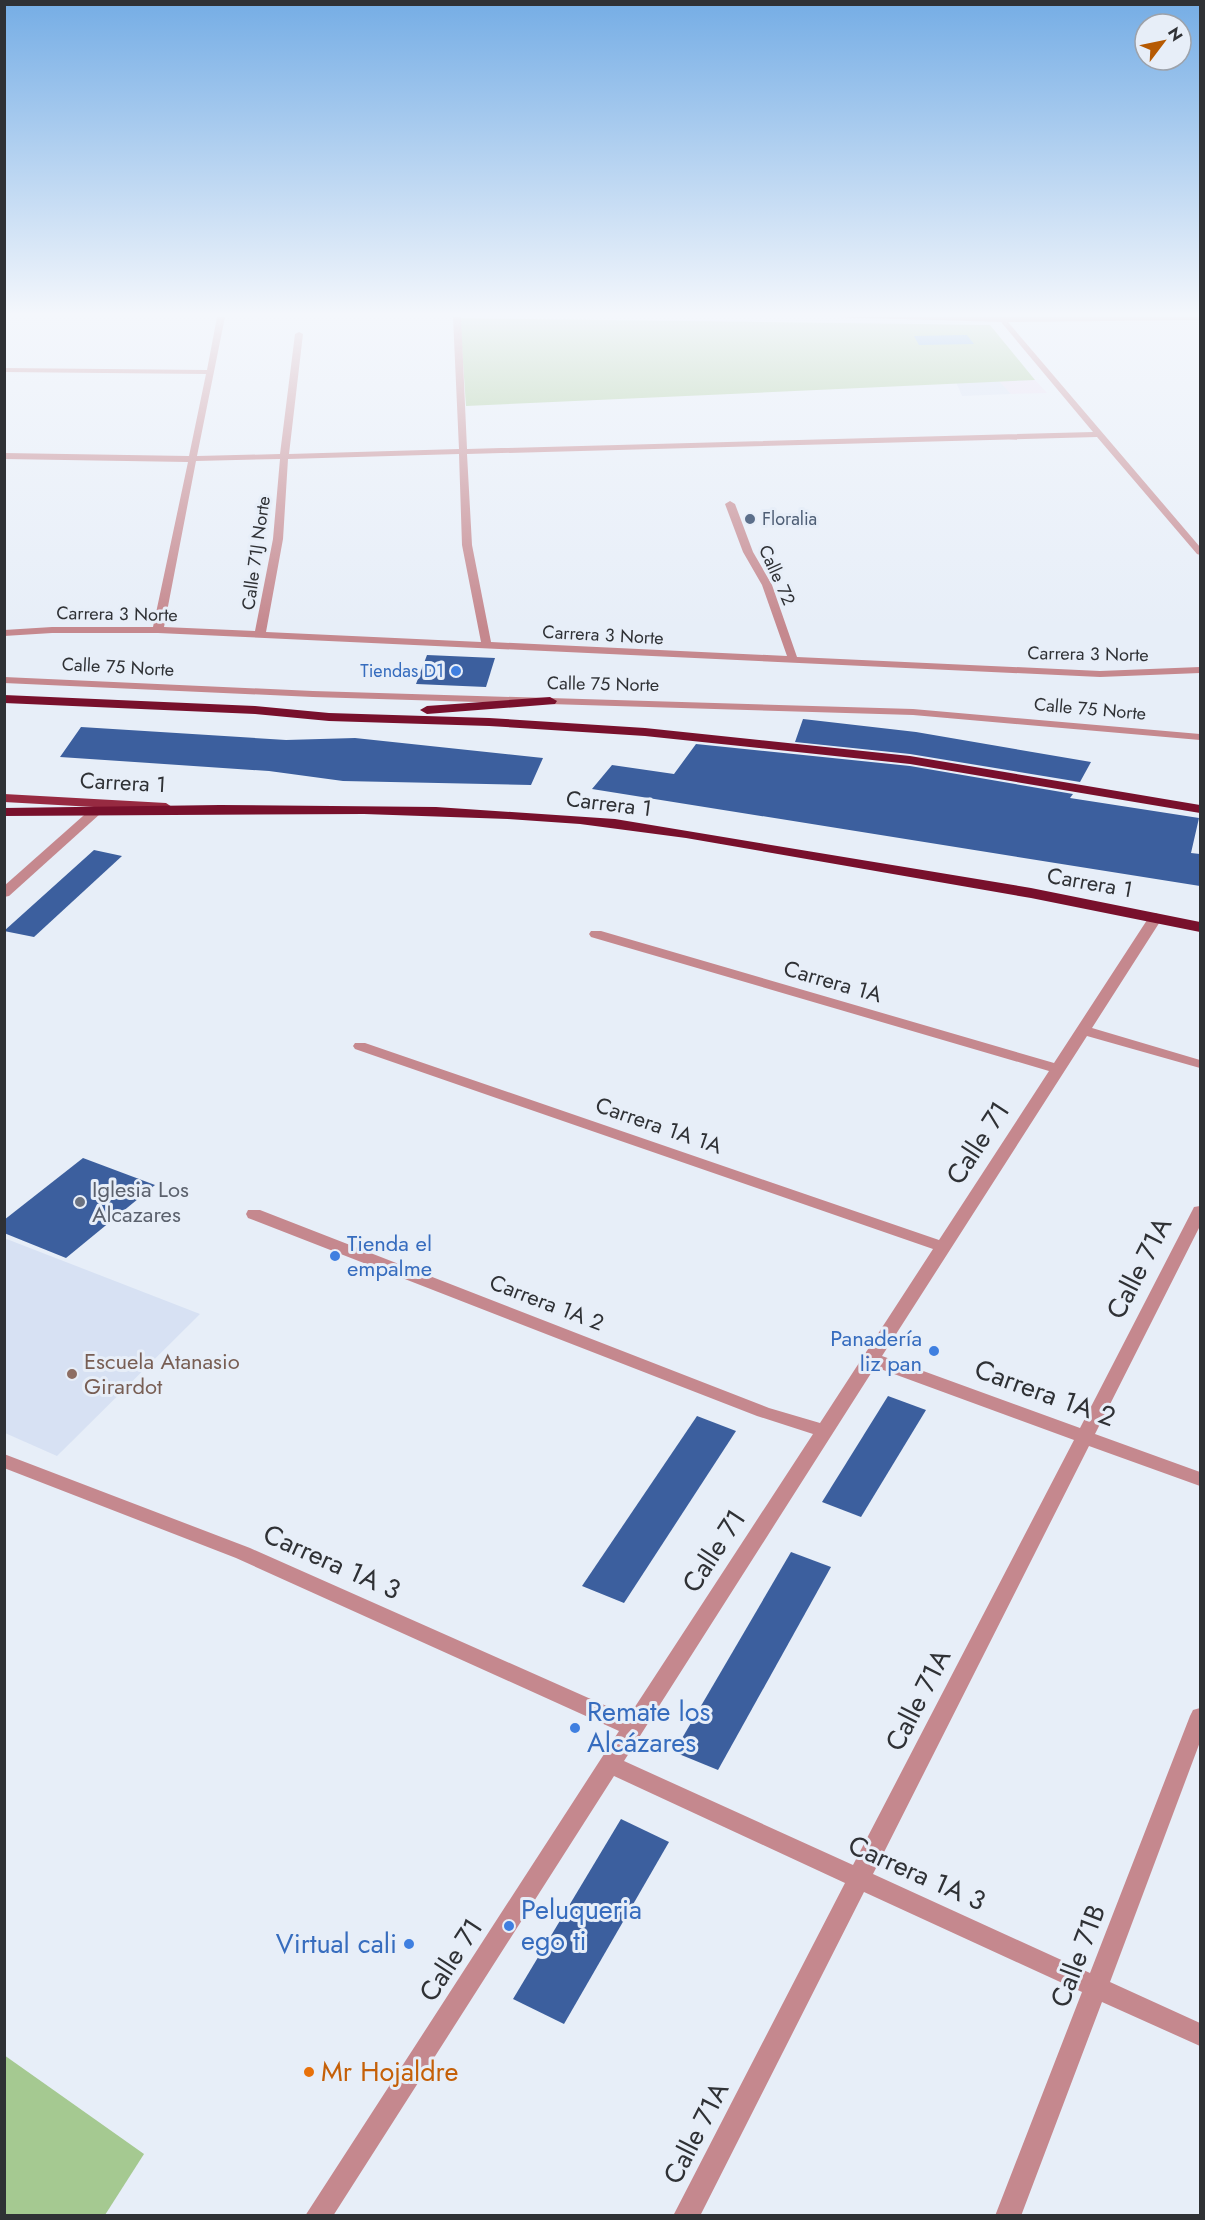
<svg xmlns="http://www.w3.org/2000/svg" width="1205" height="2220" viewBox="0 0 1205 2220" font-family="Jost,sans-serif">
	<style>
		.built { fill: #d7e1f3 }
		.medical { fill: #ebdef1 }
		.green { fill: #a5c991 }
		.water { fill: #68a3e0 }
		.building { fill: #3c5f9e }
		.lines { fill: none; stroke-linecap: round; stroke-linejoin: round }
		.minor { fill: #c5888e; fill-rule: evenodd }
		.major { fill: #972a41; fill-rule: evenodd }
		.highway { fill: #78102c; fill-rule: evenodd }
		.service-dot { fill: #5c6f8a; stroke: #e7eef8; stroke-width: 2 }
		.shop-dot { fill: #3f7fe0; stroke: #e7eef8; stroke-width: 2 }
		.worship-dot { fill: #6b7280; stroke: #e7eef8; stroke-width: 2 }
		.education-dot { fill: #8d6e63; stroke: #e7eef8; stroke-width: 2 }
		.food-dot { fill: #e8710a; stroke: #e7eef8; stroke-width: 2 }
		.labels { text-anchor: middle; stroke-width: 6; stroke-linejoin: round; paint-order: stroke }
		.far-service-label { font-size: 18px; fill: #4e5e75; stroke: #e7eef8; text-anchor: start }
		.far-street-label { font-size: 18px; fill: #2f3135; stroke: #e7eef8 }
		.far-shop-label { font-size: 18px; fill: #366cbe; stroke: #e7eef8; text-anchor: end }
		.street-label { font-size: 22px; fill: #2f3135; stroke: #e7eef8 }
		.worship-label { font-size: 22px; fill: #5b616d; stroke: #e7eef8; text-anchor: start }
		.shop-label { font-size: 22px; fill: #366cbe; stroke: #e7eef8; text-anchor: start }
		.education-label { font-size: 22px; fill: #785e54; stroke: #e7eef8; text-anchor: start }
		.near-street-label { font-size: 27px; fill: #2f3135; stroke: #e7eef8 }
		.near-shop-label { font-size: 27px; fill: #366cbe; stroke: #e7eef8; text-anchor: start }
		.near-food-label { font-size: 27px; fill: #c56008; stroke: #e7eef8; text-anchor: start }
	</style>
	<rect width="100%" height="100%" fill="#e7eef8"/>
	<g class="built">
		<path d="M 954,377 L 1035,380 L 1000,381 L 1011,394 L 962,396 Z"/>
		<path d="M 4,1238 L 200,1314 L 57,1456 L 5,1433 Z"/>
	</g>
	<path class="medical" d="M 1035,380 L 1047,393 L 1011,394 L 999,381 Z"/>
	<g class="green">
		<path d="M 460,318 L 990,325 L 1035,380 L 466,406 Z"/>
		<path d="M 4,2055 L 144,2154 L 105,2215 L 5,2215 Z"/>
	</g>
	<path class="water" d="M 967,335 L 974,344 L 919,345 L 914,336 Z"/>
	<g class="building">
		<path d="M 427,655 L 495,658 L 486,687 L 416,684 Z"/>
		<path d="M 803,719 L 916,732 L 1091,762 L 1080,782 L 910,754 L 795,742 Z"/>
		<path d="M 81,727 L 286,740 L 355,738 L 543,758 L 531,785 L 343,781 L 269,771 L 60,757 Z"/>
		<path d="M 696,744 L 910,766 L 1073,794 L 1070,798 L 1199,818 L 1191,853 L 1200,854 L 1200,886 L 592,789 L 612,765 L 674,774 Z"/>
		<path d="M 94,850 L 122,856 L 34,937 L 4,931 Z"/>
		<path d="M 83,1158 L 155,1185 L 66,1258 L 4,1233 L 4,1220 Z"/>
		<path d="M 888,1396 L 926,1410 L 861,1517 L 822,1502 Z"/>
		<path d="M 697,1416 L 736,1431 L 624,1603 L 582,1586 Z"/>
		<path d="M 791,1552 L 831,1567 L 718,1770 L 674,1752 Z"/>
		<path d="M 621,1819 L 669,1842 L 564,2024 L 513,1999 Z"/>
	</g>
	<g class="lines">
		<g class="minor">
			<path d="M 217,317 L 225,317 L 197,456 L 280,454 L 295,334 L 299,332 L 303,334 L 289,454 L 459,449 L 453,317 L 461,317 L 467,449 L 1093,432 L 1001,322 L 834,317 L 1200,317 L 1200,320 L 1008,322 L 1200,547 L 1200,555 L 1197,554 L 1097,437 L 467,454 L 472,545 L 491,642 L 787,656 L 762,585 L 743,552 L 725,504 L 730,501 L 735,504 L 753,552 L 772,585 L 797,657 L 1100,671 L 1200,667 L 1200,673 L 1100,677 L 158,633 L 52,633 L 4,636 L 4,630 L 52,627 L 153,627 L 188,462 L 4,459 L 4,453 L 189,456 L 206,374 L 4,372 L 4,368 L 207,370 ZM 459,454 L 462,545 L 481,642 L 266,632 L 283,539 L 288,459 ZM 280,459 L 273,539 L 255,631 L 164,627 L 196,461 Z"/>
			<path d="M 4,677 L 313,691 L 913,709 L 1200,734 L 1200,740 L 913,715 L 313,697 L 4,683 Z"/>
			<path d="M 96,807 L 100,808 L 100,814 L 9,896 L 4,897 L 4,886 L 92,808 Z"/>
			<path d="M 1156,913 L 1163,917 L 1092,1028 L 1200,1060 L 1200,1068 L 1087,1036 L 882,1356 L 1080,1428 L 1192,1211 L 1194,1207 L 1200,1206 L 1200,1226 L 1095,1434 L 1200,1472 L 1200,1486 L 1089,1446 L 873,1874 L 1090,1973 L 1190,1716 L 1193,1710 L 1200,1708 L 1200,1742 L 1110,1982 L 1200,2023 L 1200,2046 L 1102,2002 L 1021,2216 L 995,2216 L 1082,1992 L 864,1892 L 700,2216 L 673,2216 L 845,1883 L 614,1776 L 333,2216 L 305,2216 L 619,1731 L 236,1558 L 4,1468 L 4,1454 L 250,1548 L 629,1716 L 813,1434 L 757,1416 L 248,1218 L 246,1214 L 248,1210 L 260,1210 L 769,1408 L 820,1423 L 933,1249 L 355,1049 L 353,1046 L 355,1043 L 365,1043 L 939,1240 L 1049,1071 L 591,937 L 589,934 L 591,931 L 601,931 L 1054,1063 L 1149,917 ZM 875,1367 L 1074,1440 L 853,1865 L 624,1761 Z"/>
		</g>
		<path class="major" d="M 4,794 L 166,803 L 172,807 L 166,811 L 4,802 Z"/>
		<g class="highway">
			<path d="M 4,695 L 255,706 L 329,713 L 489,718 L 645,728 L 910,756 L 1200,805 L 1200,813 L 910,764 L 645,736 L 489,726 L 329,721 L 255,714 L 4,703 Z"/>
			<path d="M 550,697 L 557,701 L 555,704 L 427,714 L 420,710 L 427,706 Z"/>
			<path d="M 220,805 L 436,807 L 615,819 L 1031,888 L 1200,922 L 1200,932 L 1031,898 L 686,838 L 580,824 L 508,819 L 364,814 L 4,816 L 4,808 Z"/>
		</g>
	</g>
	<linearGradient id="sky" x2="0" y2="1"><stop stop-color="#75ade5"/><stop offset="0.5" stop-color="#f4f7fc"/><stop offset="1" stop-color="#f4f7fc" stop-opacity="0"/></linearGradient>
	<rect width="1205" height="628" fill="url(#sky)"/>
	<circle class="service-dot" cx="750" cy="519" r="6"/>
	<g class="shop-dot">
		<circle cx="456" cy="671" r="6"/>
		<circle cx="335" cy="1256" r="6"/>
		<circle cx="934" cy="1351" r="6"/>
		<circle cx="575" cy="1728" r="6"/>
		<circle cx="509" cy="1926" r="6"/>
		<circle cx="409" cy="1944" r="6"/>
	</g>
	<circle class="worship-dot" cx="80" cy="1202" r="6"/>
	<circle class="education-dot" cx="72" cy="1374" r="6"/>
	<circle class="food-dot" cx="309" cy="2072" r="6"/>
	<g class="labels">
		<g class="far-service-label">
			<text x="762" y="525">Floralia</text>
		</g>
		<g class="far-street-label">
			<text transform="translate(256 553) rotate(-82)" y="6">Calle 71J Norte</text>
			<text transform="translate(777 575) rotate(66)" y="6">Calle 72</text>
			<text transform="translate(117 614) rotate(1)" y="6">Carrera 3 Norte</text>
			<text transform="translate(603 635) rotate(3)" y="6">Carrera 3 Norte</text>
			<text transform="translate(1088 654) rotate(1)" y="6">Carrera 3 Norte</text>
			<text transform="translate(118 667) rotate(3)" y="6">Calle 75 Norte</text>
			<text transform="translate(603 684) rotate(1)" y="6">Calle 75 Norte</text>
			<text transform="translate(1090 709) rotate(5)" y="6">Calle 75 Norte</text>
		</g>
		<g class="far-shop-label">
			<text x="444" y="677">Tiendas D1</text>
		</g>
		<g class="street-label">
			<text transform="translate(123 782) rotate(3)" y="8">Carrera 1</text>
			<text transform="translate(609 803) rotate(7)" y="8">Carrera 1</text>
			<text transform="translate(1090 882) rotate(10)" y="8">Carrera 1</text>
			<text transform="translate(833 981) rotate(16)" y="8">Carrera 1A</text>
			<text transform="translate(659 1125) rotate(19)" y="8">Carrera 1A 1A</text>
			<text transform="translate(547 1302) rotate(21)" y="8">Carrera 1A 2</text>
		</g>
		<g class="worship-label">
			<text x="92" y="1197">Iglesia Los<tspan x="92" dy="25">Alcazares</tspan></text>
		</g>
		<g class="shop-label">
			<text x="347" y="1251">Tienda el<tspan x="347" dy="25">empalme</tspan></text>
			<text x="922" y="1346" text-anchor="end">Panadería<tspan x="922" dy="25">liz pan</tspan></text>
		</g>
		<g class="education-label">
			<text x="84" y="1369">Escuela Atanasio<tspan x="84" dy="25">Girardot</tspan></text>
		</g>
		<g class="near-street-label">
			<text transform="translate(978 1143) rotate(-57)" y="9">Calle 71</text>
			<text transform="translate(1139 1268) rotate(-63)" y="9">Calle 71A</text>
			<text transform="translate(1045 1393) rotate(20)" y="9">Carrera 1A 2</text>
			<text transform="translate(714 1551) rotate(-57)" y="9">Calle 71</text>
			<text transform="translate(332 1562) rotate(24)" y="9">Carrera 1A 3</text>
			<text transform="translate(918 1700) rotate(-63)" y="9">Calle 71A</text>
			<text transform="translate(917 1873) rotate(24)" y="9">Carrera 1A 3</text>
			<text transform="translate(1078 1956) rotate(-69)" y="9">Calle 71B</text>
			<text transform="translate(451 1960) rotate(-57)" y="9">Calle 71</text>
			<text transform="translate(696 2133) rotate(-63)" y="9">Calle 71A</text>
		</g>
		<g class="near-shop-label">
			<text x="587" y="1721">Remate los<tspan x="587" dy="31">Alcázares</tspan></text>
			<text x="521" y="1919">Peluqueria<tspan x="521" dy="31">ego ti</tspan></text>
			<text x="397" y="1953" text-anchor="end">Virtual cali</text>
		</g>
		<g class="near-food-label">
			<text x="321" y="2081">Mr Hojaldre</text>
		</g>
	</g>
	<rect width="1205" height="2220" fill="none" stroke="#2f3135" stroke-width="12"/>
	<g transform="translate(1163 42) rotate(58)"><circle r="28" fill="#e7eef8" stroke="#9da2aa" stroke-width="1.5"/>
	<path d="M0-4.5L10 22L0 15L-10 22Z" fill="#b65a03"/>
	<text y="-9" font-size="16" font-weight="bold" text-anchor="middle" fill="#2f3135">N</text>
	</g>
</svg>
